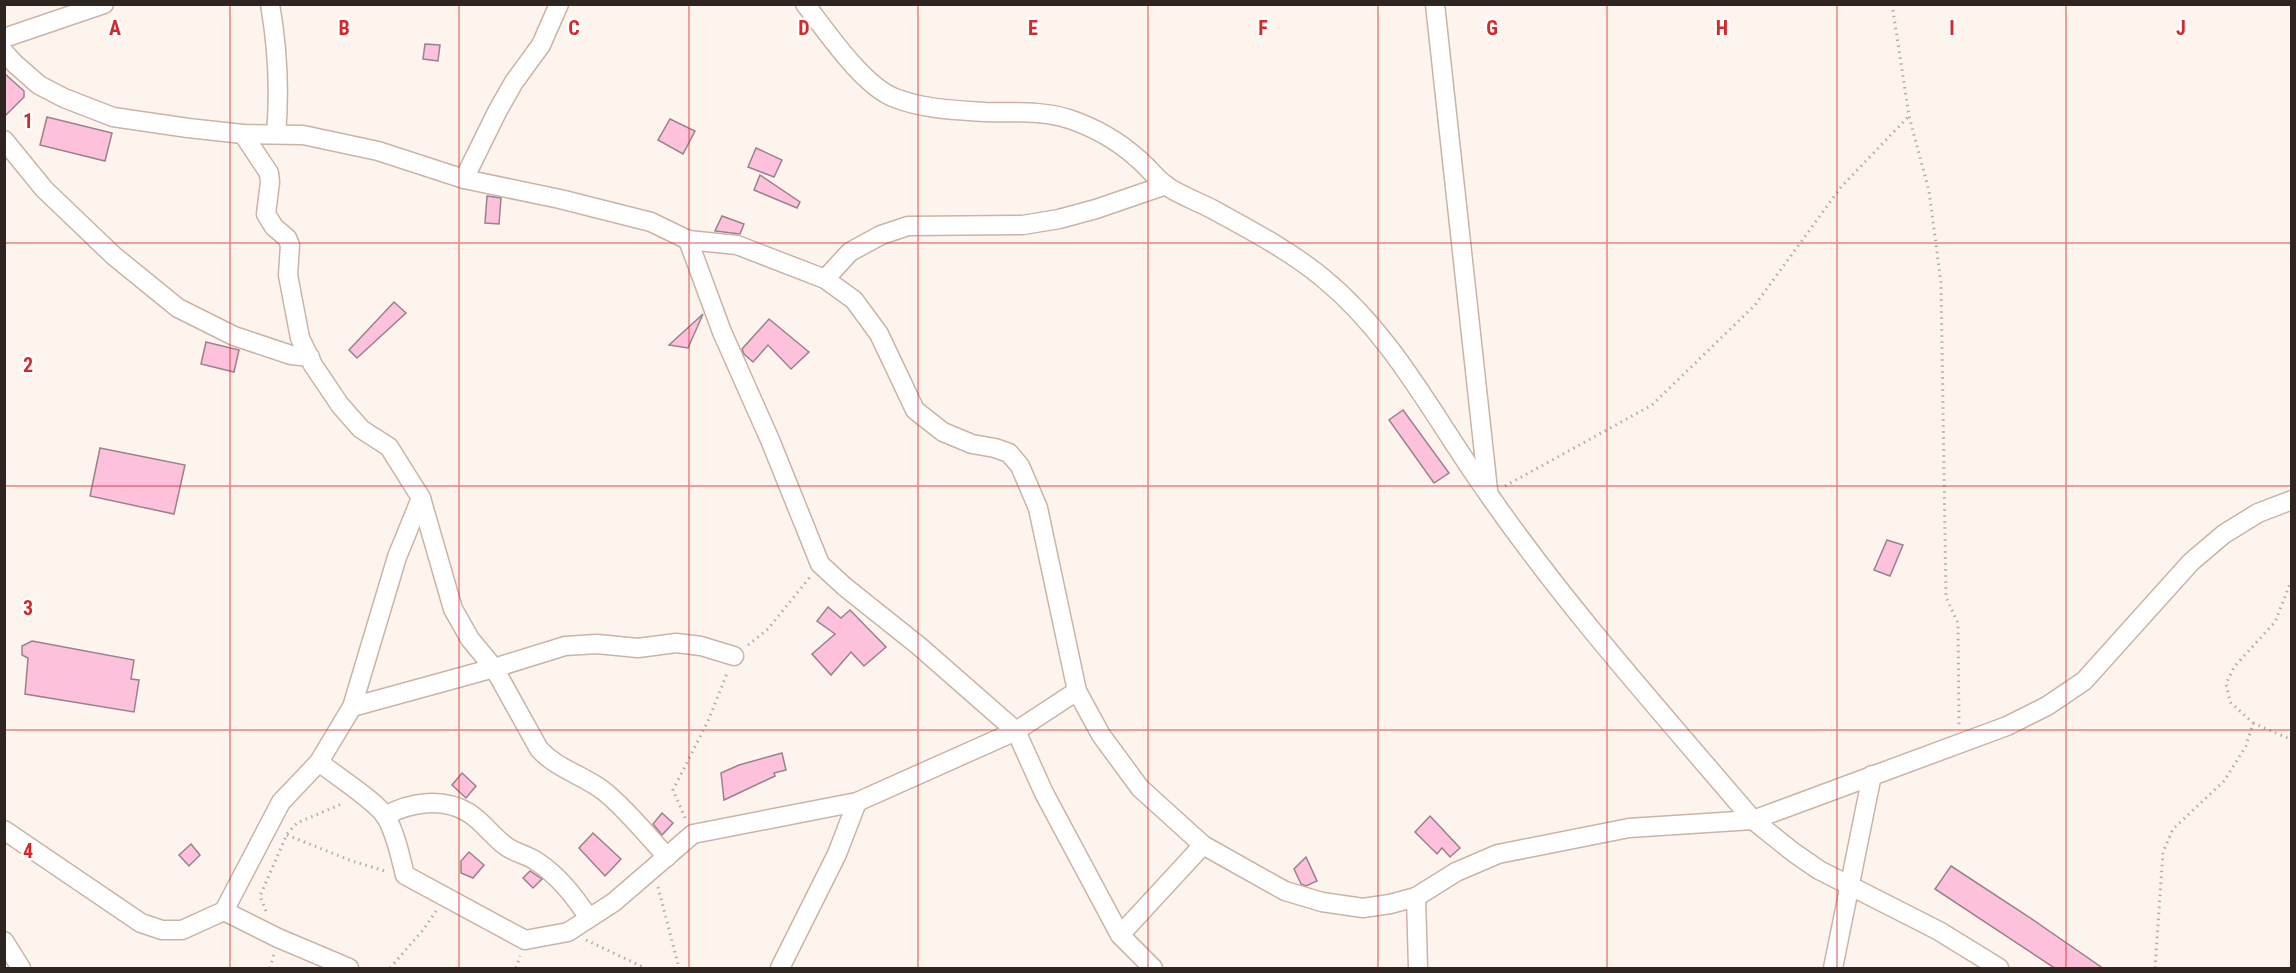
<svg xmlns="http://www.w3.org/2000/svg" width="2296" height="973" viewBox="0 0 2296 973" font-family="'Roboto Condensed',sans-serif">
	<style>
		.building { fill: #fdc1dc; stroke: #9a818c; stroke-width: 1.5 }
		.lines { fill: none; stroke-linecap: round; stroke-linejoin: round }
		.street-casing { stroke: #cbb3a5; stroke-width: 21 }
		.path { stroke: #b6aca6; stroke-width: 3; stroke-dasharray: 1.5 4.5; stroke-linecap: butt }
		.street { stroke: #fff; stroke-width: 18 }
		.grid { fill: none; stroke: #d62828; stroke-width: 1.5; stroke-opacity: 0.55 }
		.grid-label { font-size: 20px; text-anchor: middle; font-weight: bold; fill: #d62828; stroke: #fff; stroke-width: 5; stroke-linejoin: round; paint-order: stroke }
	</style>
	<rect width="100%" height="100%" fill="#fef4ee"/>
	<g class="building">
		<path d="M 425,44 L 440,45 L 438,61 L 423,59 Z"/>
		<path d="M 4,73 L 24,91 L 24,97 L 4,117 Z"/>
		<path d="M 47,117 L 112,133 L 105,161 L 40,145 Z"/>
		<path d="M 670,119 L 695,131 L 683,154 L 658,140 Z"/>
		<path d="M 756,148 L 782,160 L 774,177 L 748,167 Z"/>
		<path d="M 760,175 L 800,202 L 797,208 L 754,190 Z"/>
		<path d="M 487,196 L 501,198 L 499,224 L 485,223 Z"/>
		<path d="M 722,216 L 744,224 L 740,234 L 715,231 Z"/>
		<path d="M 394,302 L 406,313 L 357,358 L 349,350 Z"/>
		<path d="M 703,314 L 688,348 L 669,345 Z"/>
		<path d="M 769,319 L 809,352 L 791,369 L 768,345 L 753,362 L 744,354 L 742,349 Z"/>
		<path d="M 206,342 L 239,350 L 234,372 L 201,364 Z"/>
		<path d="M 1403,410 L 1449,473 L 1434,483 L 1389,420 Z"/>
		<path d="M 100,448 L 185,465 L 174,514 L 90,496 Z"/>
		<path d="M 1887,540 L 1903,545 L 1890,576 L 1874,570 Z"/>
		<path d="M 828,607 L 841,618 L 850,610 L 886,647 L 864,666 L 851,652 L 831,675 L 812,654 L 835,634 L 817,621 Z"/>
		<path d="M 32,641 L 134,660 L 131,679 L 139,680 L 134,712 L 25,694 L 28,658 L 22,655 L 22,646 Z"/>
		<path d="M 782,753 L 786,770 L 774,773 L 775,776 L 724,800 L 721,773 L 739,765 Z"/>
		<path d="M 462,773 L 476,786 L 466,798 L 452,785 Z"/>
		<path d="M 662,813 L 673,823 L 662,835 L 653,824 Z"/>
		<path d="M 1430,816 L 1460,848 L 1450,857 L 1442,848 L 1437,854 L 1415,832 Z"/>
		<path d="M 593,833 L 621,859 L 605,876 L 579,848 Z"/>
		<path d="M 191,844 L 200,855 L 189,866 L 179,855 Z"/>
		<path d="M 469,852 L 484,865 L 473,878 L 461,873 L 461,861 Z"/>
		<path d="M 1306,857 L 1317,881 L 1306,886 L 1301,884 L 1294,869 Z"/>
		<path d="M 1951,866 L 2029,917 L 2104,969 L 2056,969 L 1935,889 Z"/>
		<path d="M 530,871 L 542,879 L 533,888 L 523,878 Z"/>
	</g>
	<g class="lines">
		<g class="street-casing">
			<g id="street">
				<path d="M 270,4 C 278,50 280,89 276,134"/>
				<path d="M 805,4 C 827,32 863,86 895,98 C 923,109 955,110 985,112 C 1014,113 1040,110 1069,119 C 1093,127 1118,141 1137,158 C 1147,166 1155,177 1165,185 C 1179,195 1197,201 1212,209 C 1250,230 1289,250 1323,278 C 1395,337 1435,420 1489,495 C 1569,610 1663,714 1753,820 L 2007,726 L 2047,706 L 2084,681 L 2191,562 L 2224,534 L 2258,513 L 2292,500"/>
				<path d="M 1435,4 L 1488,490"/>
				<path d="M 4,38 L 104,4"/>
				<path d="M 4,52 L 15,64 L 39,85 L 64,98 L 113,117 L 188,128 L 243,134 L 303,135 L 378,151 L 464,179 L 560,199 L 651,222 L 688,240 L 722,332 L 770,440 L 820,564 L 845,587 L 919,646 L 1016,731 L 1044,793 L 1120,935 L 1153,968"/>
				<path d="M 4,140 L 44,189 L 114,256 L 178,308 L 234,336 L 291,355 L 310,357"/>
				<path d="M 464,179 L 498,110 L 514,82 L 541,45 L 559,4"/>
				<path d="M 688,240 L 737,245 L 825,279 L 854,300 L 879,334 L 915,410 L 943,432 L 972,444 L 995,448 L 1009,453 L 1020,466 L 1038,508 L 1077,691 L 1101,735 L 1140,788 L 1203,845"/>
				<path d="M 825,279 L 850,252 L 881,235 L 908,226 L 1023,225 L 1059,219 L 1096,209 L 1166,185"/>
				<path d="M 421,498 L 453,609 L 470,639 L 494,668 L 539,749 C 558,770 584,775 605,792 C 628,811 647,835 667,857"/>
				<path d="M 352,707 L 494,668 L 565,646 L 597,644 L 638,648 L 676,643 L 701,646 L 734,656"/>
				<path d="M 319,762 C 336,776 375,800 386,817 C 396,834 400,856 405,875 L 525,940 L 568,932 L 614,902 L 693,834 L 857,802 L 1016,731 L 1077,691"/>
				<path d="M 385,816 C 410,802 443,797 469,813 C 483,822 493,837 507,847 C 516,853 527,855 536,861 C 559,876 574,896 589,918"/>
				<path d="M 4,830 L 141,923 L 162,930 L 182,930 L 224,911 L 281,802 L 319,762 L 352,707 L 397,557 L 421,498 L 389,447 L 361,429 L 340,405 L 313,365 L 300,338 L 288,275 L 290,245 L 287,238 L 274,227 L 266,214 L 270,182 L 269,173 L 243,134"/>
				<path d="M 1416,897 L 1418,968"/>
				<path d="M 224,911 L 278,938 L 349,968"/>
				<path d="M 1120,935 L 1203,845 L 1285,891 L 1322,902 L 1363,908 L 1390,904 L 1416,897 L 1456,872 L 1498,854 L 1629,828 L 1753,820 L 1793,852 L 1819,870 L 1939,931 L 1999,968"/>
				<path d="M 4,941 L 21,968"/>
				<path d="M 780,968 L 837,854 L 857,802"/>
				<path d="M 1833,968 L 1872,775"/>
			</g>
		</g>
		<g class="path">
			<path d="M 1892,4 L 1909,116 L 1929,191 L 1941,283 L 1946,597 L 1958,623 L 1959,726"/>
			<path d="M 1505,486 L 1652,405 L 1755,305 L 1841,187 L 1909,116"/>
			<path d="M 748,645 L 768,629 L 810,577"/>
			<path d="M 2253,723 L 2292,740"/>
			<path d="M 685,818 L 673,790 L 708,721 L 728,671"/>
			<path d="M 287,835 L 352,861 L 385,871"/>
			<path d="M 658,887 L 679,968"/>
			<path d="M 266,911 L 260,896 L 287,834 L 297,823 L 344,803"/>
			<path d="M 586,940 L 645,968"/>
			<path d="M 270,968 L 274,954"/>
			<path d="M 390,968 L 423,930 L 436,911"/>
			<path d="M 516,968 L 520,956"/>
			<path d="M 2155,968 L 2163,852 L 2173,829 L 2224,781 L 2246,746 L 2253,723 L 2230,702 L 2226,684 L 2234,667 L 2275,622 L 2292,579"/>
		</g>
		<use href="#street" class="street"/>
	</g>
	<path class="grid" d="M 230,4 L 230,968M 459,4 L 459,968M 689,4 L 689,968M 918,4 L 918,968M 1148,4 L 1148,968M 1378,4 L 1378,968M 1607,4 L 1607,968M 1837,4 L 1837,968M 2066,4 L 2066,968M 4,243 L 2292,243M 4,486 L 2292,486M 4,730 L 2292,730"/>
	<g class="grid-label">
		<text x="115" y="35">A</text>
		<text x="344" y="35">B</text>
		<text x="574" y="35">C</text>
		<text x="804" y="35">D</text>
		<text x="1033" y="35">E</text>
		<text x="1263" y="35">F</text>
		<text x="1492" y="35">G</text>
		<text x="1722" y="35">H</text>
		<text x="1952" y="35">I</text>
		<text x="2181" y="35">J</text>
		<text x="28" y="128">1</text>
		<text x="28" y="372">2</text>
		<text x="28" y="615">3</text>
		<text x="28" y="858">4</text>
	</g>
	<rect width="2296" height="973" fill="none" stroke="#2e2520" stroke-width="12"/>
</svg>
